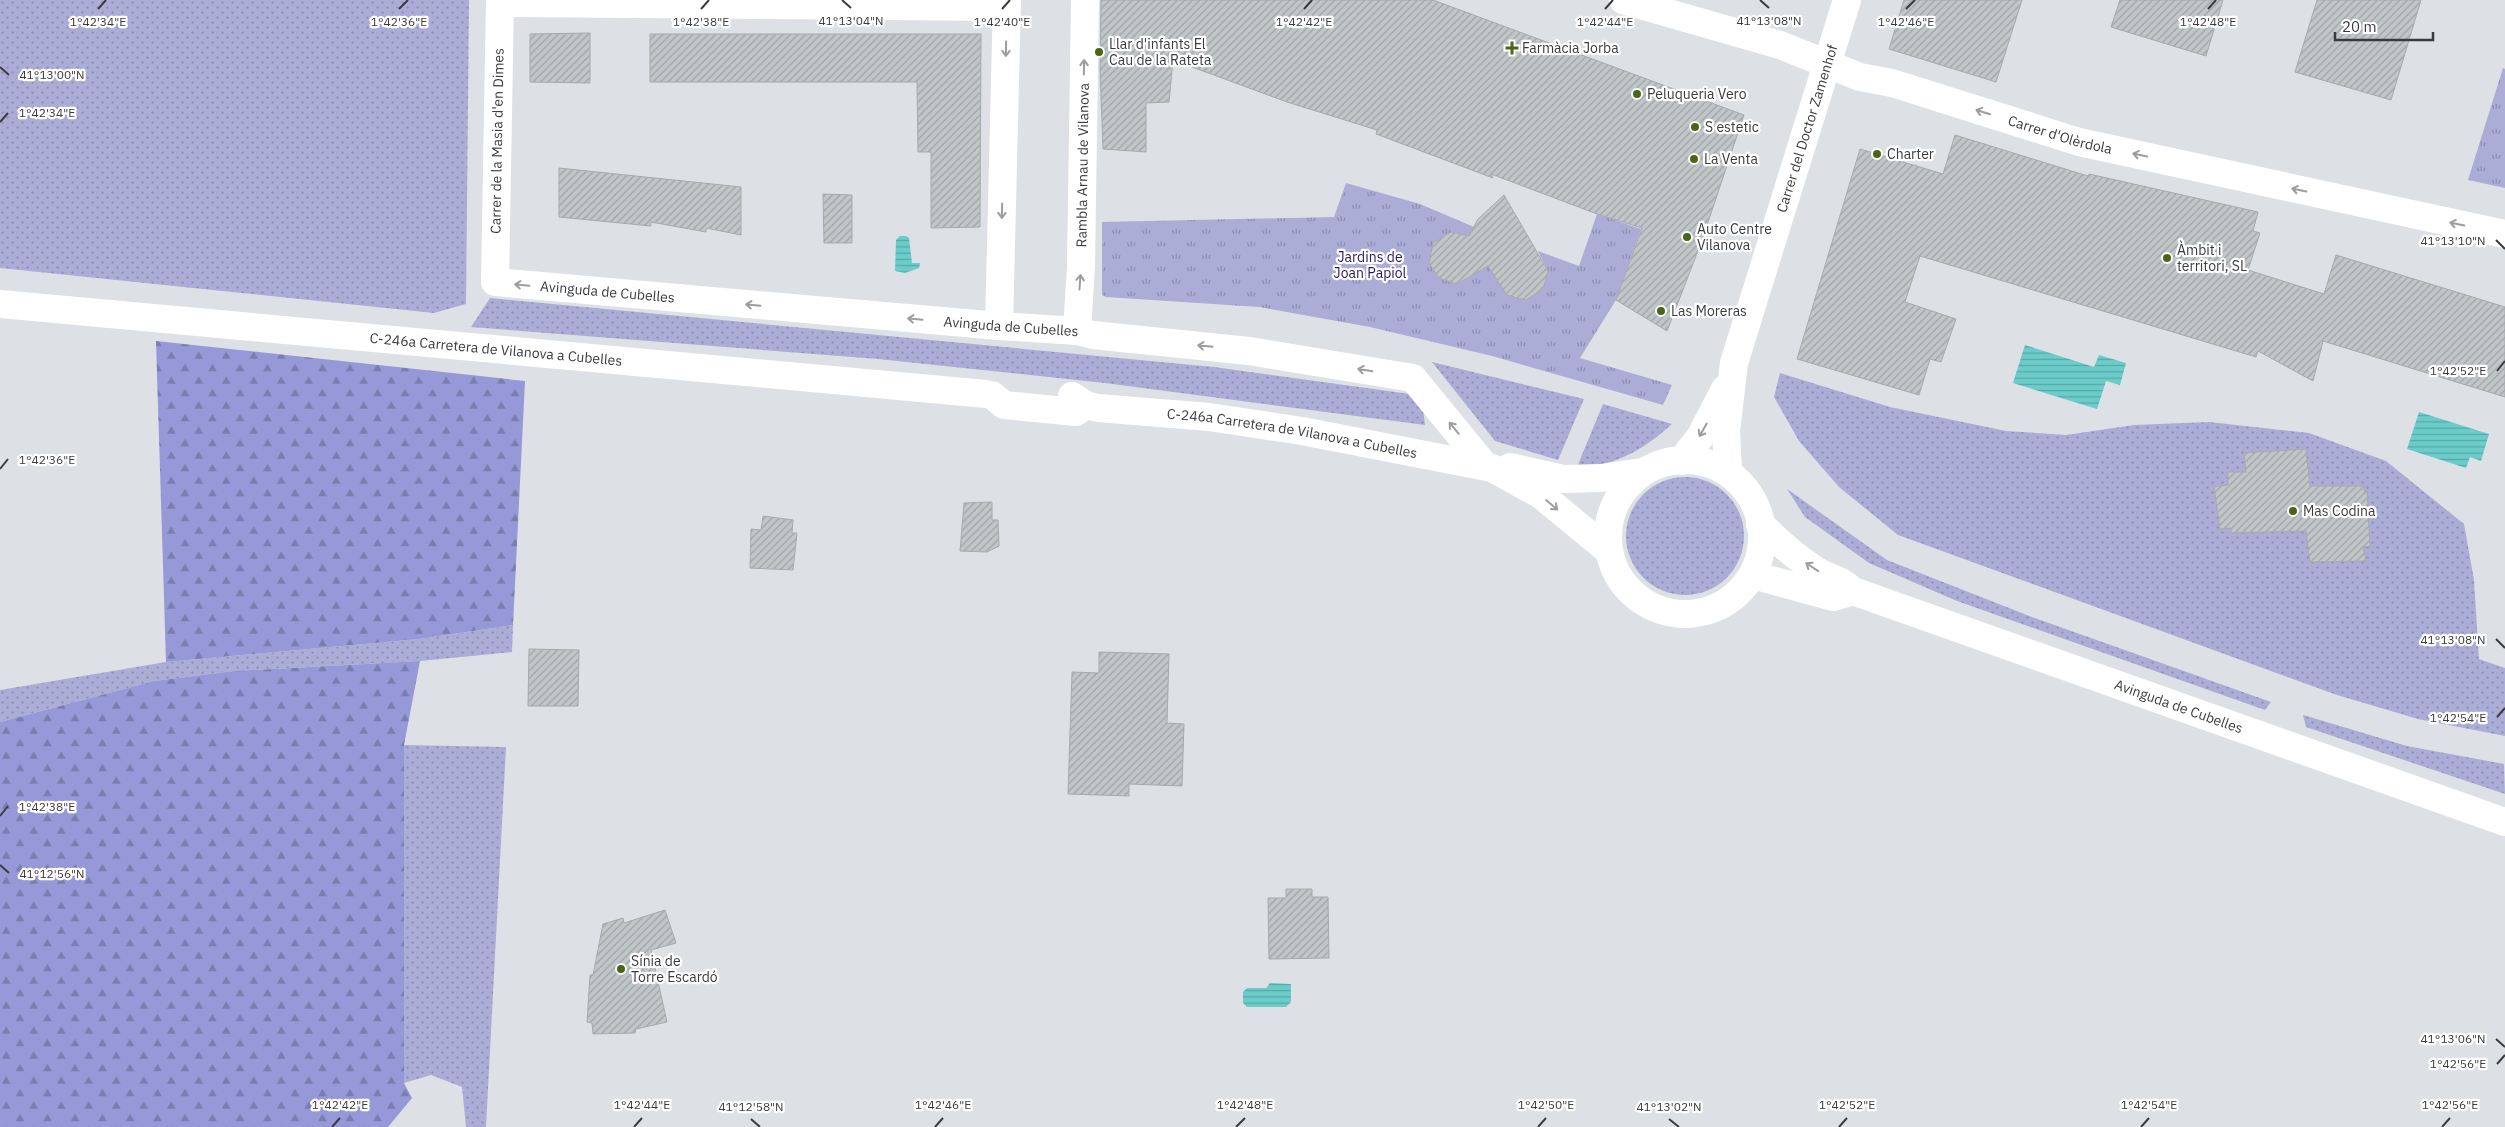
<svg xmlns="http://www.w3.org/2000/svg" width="2505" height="1127" viewBox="0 0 2505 1127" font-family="'IBM Plex Sans',sans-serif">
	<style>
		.grass { fill: url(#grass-dots) }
		.forest { fill: url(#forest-firs) }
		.park { fill: url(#park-tufts) }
		.water { fill: url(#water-rules) }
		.building { fill: url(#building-hatch); stroke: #a5abad }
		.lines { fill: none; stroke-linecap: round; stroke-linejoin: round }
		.street { stroke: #fff; stroke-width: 28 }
		.secondary { stroke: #fff; stroke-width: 28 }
		.oneway { stroke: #9c9d9e }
		.ticks { fill: none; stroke: #393b3d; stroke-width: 2 }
		.poi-dot { fill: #4b6516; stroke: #fff; stroke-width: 2 }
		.labels { text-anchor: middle; stroke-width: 4.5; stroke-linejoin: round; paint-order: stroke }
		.poi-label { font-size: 14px; fill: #393b3d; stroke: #fff; text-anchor: start }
		.street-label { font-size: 14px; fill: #393b3d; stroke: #fff }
		.park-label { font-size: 14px; fill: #241963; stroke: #fff }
		.ticks-label { font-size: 12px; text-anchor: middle; fill: #393b3d; stroke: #fff; stroke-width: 4.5; stroke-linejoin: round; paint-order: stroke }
	</style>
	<defs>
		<pattern id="grass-dots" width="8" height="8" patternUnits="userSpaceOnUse" patternTransform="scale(1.25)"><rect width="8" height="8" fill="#abadd7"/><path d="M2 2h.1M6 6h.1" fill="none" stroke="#8c8eb0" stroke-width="1.8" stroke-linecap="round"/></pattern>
		<pattern id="forest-firs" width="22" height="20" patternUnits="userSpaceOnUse" patternTransform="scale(1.25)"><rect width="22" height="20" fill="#9698d8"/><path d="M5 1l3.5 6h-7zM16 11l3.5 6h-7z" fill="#7b7db0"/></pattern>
		<pattern id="park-tufts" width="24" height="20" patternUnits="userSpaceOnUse" patternTransform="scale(1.25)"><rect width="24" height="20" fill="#abadd7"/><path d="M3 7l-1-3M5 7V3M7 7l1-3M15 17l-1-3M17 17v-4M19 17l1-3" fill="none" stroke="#8c8eb0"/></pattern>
		<pattern id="water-rules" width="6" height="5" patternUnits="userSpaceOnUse" patternTransform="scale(1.25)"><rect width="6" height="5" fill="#6acdca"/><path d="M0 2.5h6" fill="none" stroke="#58a8a5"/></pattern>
		<pattern id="building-hatch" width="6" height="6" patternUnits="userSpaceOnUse" patternTransform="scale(1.25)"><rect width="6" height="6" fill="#c1c7c8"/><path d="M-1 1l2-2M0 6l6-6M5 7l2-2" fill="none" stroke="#9ea3a4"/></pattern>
	</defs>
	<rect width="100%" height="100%" fill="#dde1e5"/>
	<g class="grass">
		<path d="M 0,0 L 469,0 L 466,304 L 434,313 L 0,268 Z"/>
		<path d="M 490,298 L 1214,367 L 1410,394 L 1423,409 L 1425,425 L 1105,383 L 878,359 L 471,327 Z"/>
		<path d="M 1432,362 L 1584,399 L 1558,460 L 1495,441 Z"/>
		<path d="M 1780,373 L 1890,407 L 2006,431 L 2066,435 L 2134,425 L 2209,422 L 2309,433 L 2386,461 L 2464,524 L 2474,580 L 2479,659 L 2505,668 L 2505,736 L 2418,719 L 2337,695 L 1898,535 L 1839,487 L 1799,441 L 1774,397 Z"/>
		<path d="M 1603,404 L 1672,424 C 1646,448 1613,468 1577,467 Z"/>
		<circle cx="1685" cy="536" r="59"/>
		<path d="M 1787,489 L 1887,560 L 2032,617 L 2271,702 L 2265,710 L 1957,601 L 1869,563 L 1805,517 Z"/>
		<path d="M 513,625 L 512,652 L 420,661 L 234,671 L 154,681 L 0,722 L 0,690 L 166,662 L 419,639 Z"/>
		<path d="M 2303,715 L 2407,746 L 2504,764 L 2505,794 L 2306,727 Z"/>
		<path d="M 404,745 L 506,747 L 486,1127 L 466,1127 L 462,1087 L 431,1075 L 404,1083 Z"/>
	</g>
	<g class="forest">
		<path d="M 156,341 L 525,381 L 513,625 L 419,639 L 166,662 Z"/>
		<path d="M 420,661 L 404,745 L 404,1083 L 412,1098 L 388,1127 L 0,1127 L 0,722 L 154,681 L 234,671 Z"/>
	</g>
	<g class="park">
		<path d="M 2503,68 L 2505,69 L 2505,188 L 2468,180 Z"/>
		<path d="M 1346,183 L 1420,204 L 1474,227 L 1470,236 L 1451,232 L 1434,243 L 1439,278 L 1457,284 L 1475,273 L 1481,254 L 1507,295 L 1526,300 L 1543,289 L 1548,271 L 1538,251 L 1579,266 L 1597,214 L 1641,229 L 1616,300 L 1580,358 L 1672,385 L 1663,405 L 1492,356 L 1370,327 L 1259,307 L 1106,297 L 1102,295 L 1102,222 L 1334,217 Z"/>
	</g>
	<g class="water">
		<path d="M 900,236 L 906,236 L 909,238 L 912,263 L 920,263 L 919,268 L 905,273 L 895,271 L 896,240 Z"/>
		<path d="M 2025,345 L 2094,367 L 2099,355 L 2126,363 L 2120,385 L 2106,381 L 2097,409 L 2013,383 Z"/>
		<path d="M 2419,412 L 2489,434 L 2481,461 L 2470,457 L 2466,468 L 2407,449 Z"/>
		<path d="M 1270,983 L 1291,984 L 1291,1002 L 1286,1007 L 1247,1007 L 1243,1003 L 1243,992 L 1247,988 L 1266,988 Z"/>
	</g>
	<g class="building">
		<path d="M 1101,0 L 1433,0 L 1744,115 L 1701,243 L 1667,331 L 1616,300 L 1642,228 L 1597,214 L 1491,174 L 1493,178 L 1376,134 L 1377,130 L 1287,102 L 1173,60 L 1169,102 L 1146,103 L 1146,152 L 1103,149 L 1100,70 Z"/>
		<path d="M 1904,0 L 2022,0 L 1996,82 L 1889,49 Z"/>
		<path d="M 2120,0 L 2223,0 L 2206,56 L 2111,27 Z"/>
		<path d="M 2317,0 L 2421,0 L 2391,100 L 2295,72 Z"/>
		<path d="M 590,33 L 590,83 L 530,82 L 530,34 Z"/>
		<path d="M 650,34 L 981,34 L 980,227 L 931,228 L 931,152 L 918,152 L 917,82 L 650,82 Z"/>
		<path d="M 1955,135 L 2088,176 L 2089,174 L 2258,212 L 2253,231 L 2260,233 L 2248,270 L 2324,294 L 2336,255 L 2505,307 L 2505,397 L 2323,341 L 2313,381 L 2258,351 L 2256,357 L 1920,256 L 1905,302 L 1956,319 L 1941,362 L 1930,359 L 1919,395 L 1797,359 L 1860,149 L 1943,174 Z"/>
		<path d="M 559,168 L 741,187 L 741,235 L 706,228 L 706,232 L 651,222 L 651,226 L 559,217 Z"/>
		<path d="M 823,194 L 852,195 L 852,243 L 824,243 Z"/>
		<path d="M 1504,195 L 1548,271 L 1543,289 L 1526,300 L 1507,295 L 1488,266 L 1457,284 L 1439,278 L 1429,263 L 1433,243 L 1451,232 L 1469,236 L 1478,219 Z"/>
		<path d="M 2306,449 L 2310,486 L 2364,486 L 2364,491 L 2367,491 L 2370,546 L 2363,547 L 2366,561 L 2310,562 L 2306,531 L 2231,533 L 2231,528 L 2220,529 L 2214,487 L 2228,485 L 2228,472 L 2246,472 L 2244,453 Z"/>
		<path d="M 992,502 L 992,520 L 998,520 L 999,546 L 987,552 L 960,551 L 964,503 Z"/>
		<path d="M 763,516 L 793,520 L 792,533 L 797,533 L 793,570 L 750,568 L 751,529 L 761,530 Z"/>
		<path d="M 529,649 L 579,650 L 578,706 L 528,706 Z"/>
		<path d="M 1099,652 L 1169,654 L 1167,723 L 1184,724 L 1182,786 L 1129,784 L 1129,796 L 1068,794 L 1072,672 L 1099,673 Z"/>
		<path d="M 1286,889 L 1312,889 L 1312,897 L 1328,897 L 1329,958 L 1269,959 L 1268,898 L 1286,898 Z"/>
		<path d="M 665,910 L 676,943 L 651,950 L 667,1022 L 636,1029 L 635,1033 L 593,1034 L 592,1023 L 587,1022 L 590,975 L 593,975 L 603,924 L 623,918 L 624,923 Z"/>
	</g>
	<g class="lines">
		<g class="street">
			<path id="s1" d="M 500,0 L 495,282 L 999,326 L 1077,331 L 1093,335 L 1249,351 L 1413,378 L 1485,466"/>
			<path id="s2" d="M 1623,0 L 1780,45 L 1860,77 L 1892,83 L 2079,142 L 2505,234"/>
			<path d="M 500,3 L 1007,7"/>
			<path d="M 999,326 L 1007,0"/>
			<path id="s3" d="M 1077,331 L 1081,266 L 1085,0"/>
		</g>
		<g class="secondary">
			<path id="s4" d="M 0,304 L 986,394 L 992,395 L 1004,405 L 1076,412 L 1086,405"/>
			<path id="s5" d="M 1072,396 L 1086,405 L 1098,408 L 1209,417 L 1302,431 L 1492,468 L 1541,495 L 1609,551"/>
			<circle cx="1685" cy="537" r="77"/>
			<path d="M 1681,461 L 1700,437 L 1725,389"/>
			<path d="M 1510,467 L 1563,479 L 1601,478 L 1642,472"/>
			<path id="s6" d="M 1728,472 L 1726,431 L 1734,363 L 1847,0"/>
			<path id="s7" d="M 1760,524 C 1778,541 1795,557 1817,571 C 1832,580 1838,577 1853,591 L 2505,822"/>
			<path d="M 1753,575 L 1833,597 L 1853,591"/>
		</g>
	</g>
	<defs><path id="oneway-shaft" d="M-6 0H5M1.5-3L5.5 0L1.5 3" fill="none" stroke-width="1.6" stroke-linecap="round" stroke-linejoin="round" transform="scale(1.25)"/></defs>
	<g class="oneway">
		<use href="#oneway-shaft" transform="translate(1006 49) rotate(91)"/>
		<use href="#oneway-shaft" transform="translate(1084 67) rotate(-89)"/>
		<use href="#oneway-shaft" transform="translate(1983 112) rotate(-163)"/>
		<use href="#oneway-shaft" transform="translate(2140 155) rotate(-168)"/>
		<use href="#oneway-shaft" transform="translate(2299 190) rotate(-168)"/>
		<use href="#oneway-shaft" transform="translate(1002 211) rotate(91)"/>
		<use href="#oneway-shaft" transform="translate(2457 224) rotate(-168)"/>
		<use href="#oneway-shaft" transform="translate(1080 282) rotate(-86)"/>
		<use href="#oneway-shaft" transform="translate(522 285) rotate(-175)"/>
		<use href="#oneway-shaft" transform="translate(753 305) rotate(-175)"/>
		<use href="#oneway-shaft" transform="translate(915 319) rotate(-175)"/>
		<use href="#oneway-shaft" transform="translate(1205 346) rotate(-174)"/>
		<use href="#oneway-shaft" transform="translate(1365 370) rotate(-170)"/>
		<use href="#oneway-shaft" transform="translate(1454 428) rotate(-129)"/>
		<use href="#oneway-shaft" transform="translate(1703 430) rotate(120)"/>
		<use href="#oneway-shaft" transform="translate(1552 505) rotate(40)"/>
		<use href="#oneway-shaft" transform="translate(1812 567) rotate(-146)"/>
	</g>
	<path class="ticks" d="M 842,0 L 851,8M 1760,0 L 1769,8M 98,9 L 106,0M 399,9 L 408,0M 701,9 L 709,0M 1002,9 L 1010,0M 1304,9 L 1312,0M 1605,9 L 1613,0M 1906,9 L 1915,0M 2208,9 L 2216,0M 0,67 L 9,75M 0,122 L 8,113M 2496,240 L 2505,249M 2497,371 L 2505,361M 0,469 L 8,459M 2496,639 L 2505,648M 2497,717 L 2505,708M 0,816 L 8,806M 0,865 L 9,873M 2496,1039 L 2505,1047M 2497,1064 L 2505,1055M 751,1119 L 760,1127M 1669,1119 L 1679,1127M 332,1127 L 340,1118M 634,1127 L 642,1118M 935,1127 L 943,1118M 1236,1127 L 1245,1118M 1538,1127 L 1546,1118M 1839,1127 L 1847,1118M 2141,1127 L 2149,1118M 2442,1127 L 2450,1118"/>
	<g class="poi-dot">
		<path d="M1509.5 40.5h5v5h5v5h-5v5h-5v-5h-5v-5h5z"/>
		<circle cx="1099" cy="52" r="5"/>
		<circle cx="1637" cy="94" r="5"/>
		<circle cx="1695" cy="127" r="5"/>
		<circle cx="1877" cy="154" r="5"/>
		<circle cx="1694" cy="159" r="5"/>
		<circle cx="1687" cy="237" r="5"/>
		<circle cx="2167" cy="258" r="5"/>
		<circle cx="1661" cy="311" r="5"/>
		<circle cx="2293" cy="511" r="5"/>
		<circle cx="621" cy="969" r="5"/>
	</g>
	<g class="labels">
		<g class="poi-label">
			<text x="1109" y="49">Llar d'infants El<tspan x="1109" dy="16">Cau de la Rateta</tspan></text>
			<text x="1522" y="53">Farmàcia Jorba</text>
			<text x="1647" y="99">Peluqueria Vero</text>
			<text x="1705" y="132">S estetic</text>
			<text x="1887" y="159">Charter</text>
			<text x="1704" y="164">La Venta</text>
			<text x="1697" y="234">Auto Centre<tspan x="1697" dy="16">Vilanova</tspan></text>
			<text x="2177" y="255">Àmbit i<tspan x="2177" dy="16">territori, SL</tspan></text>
			<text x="1671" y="316">Las Moreras</text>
			<text x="2303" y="516">Mas Codina</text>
			<text x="631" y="966">Sínia de<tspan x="631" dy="16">Torre Escardó</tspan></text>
		</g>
		<g class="street-label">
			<text dy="5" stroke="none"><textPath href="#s6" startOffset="355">Carrer del Doctor Zamenhof</textPath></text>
			<text dy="5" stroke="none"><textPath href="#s2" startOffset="458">Carrer d'Olèrdola</textPath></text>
			<text transform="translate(497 141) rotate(-89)" y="5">Carrer de la Masia d'en Dimes</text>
			<text dy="5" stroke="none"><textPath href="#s3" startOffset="166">Rambla Arnau de Vilanova</textPath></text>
			<text dy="5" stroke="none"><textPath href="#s1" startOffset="395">Avinguda de Cubelles</textPath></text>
			<text dy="5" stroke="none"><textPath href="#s1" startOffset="800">Avinguda de Cubelles</textPath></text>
			<text dy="5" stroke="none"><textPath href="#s4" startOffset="498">C-246a Carretera de Vilanova a Cubelles</textPath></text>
			<text dy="5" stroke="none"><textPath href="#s5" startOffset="225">C-246a Carretera de Vilanova a Cubelles</textPath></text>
			<text dy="5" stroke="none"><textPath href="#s7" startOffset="461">Avinguda de Cubelles</textPath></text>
		</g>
		<g class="park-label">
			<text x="1370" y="262">Jardins de<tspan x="1370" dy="16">Joan Papiol</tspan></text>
		</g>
	</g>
	<g class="ticks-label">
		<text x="851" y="25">41°13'04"N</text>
		<text x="1769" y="25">41°13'08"N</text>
		<text x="399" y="26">1°42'36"E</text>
		<text x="701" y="26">1°42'38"E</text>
		<text x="1002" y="26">1°42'40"E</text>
		<text x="1304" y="26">1°42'42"E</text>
		<text x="1605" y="26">1°42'44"E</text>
		<text x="1906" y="26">1°42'46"E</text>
		<text x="2208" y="26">1°42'48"E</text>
		<text x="98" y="26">1°42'34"E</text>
		<text x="52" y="79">41°13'00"N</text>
		<text x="47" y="117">1°42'34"E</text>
		<text x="2453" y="245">41°13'10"N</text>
		<text x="2458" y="375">1°42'52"E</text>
		<text x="47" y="464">1°42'36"E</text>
		<text x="2453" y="644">41°13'08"N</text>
		<text x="2458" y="722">1°42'54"E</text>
		<text x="47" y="811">1°42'38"E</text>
		<text x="52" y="878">41°12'56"N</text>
		<text x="2453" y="1043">41°13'06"N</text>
		<text x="2458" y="1068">1°42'56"E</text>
		<text x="340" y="1109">1°42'42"E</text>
		<text x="642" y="1109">1°42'44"E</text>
		<text x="943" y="1109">1°42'46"E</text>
		<text x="1245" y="1109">1°42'48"E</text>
		<text x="1546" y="1109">1°42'50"E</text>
		<text x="1847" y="1109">1°42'52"E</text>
		<text x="2149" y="1109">1°42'54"E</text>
		<text x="2450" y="1109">1°42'56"E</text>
		<text x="751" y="1111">41°12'58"N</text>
		<text x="1669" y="1111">41°13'02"N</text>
	</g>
	<path d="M2335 32v8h98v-8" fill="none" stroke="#393b3d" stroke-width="2.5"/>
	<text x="2342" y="32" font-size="15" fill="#393b3d" stroke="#ffffff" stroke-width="4" paint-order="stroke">20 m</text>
</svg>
